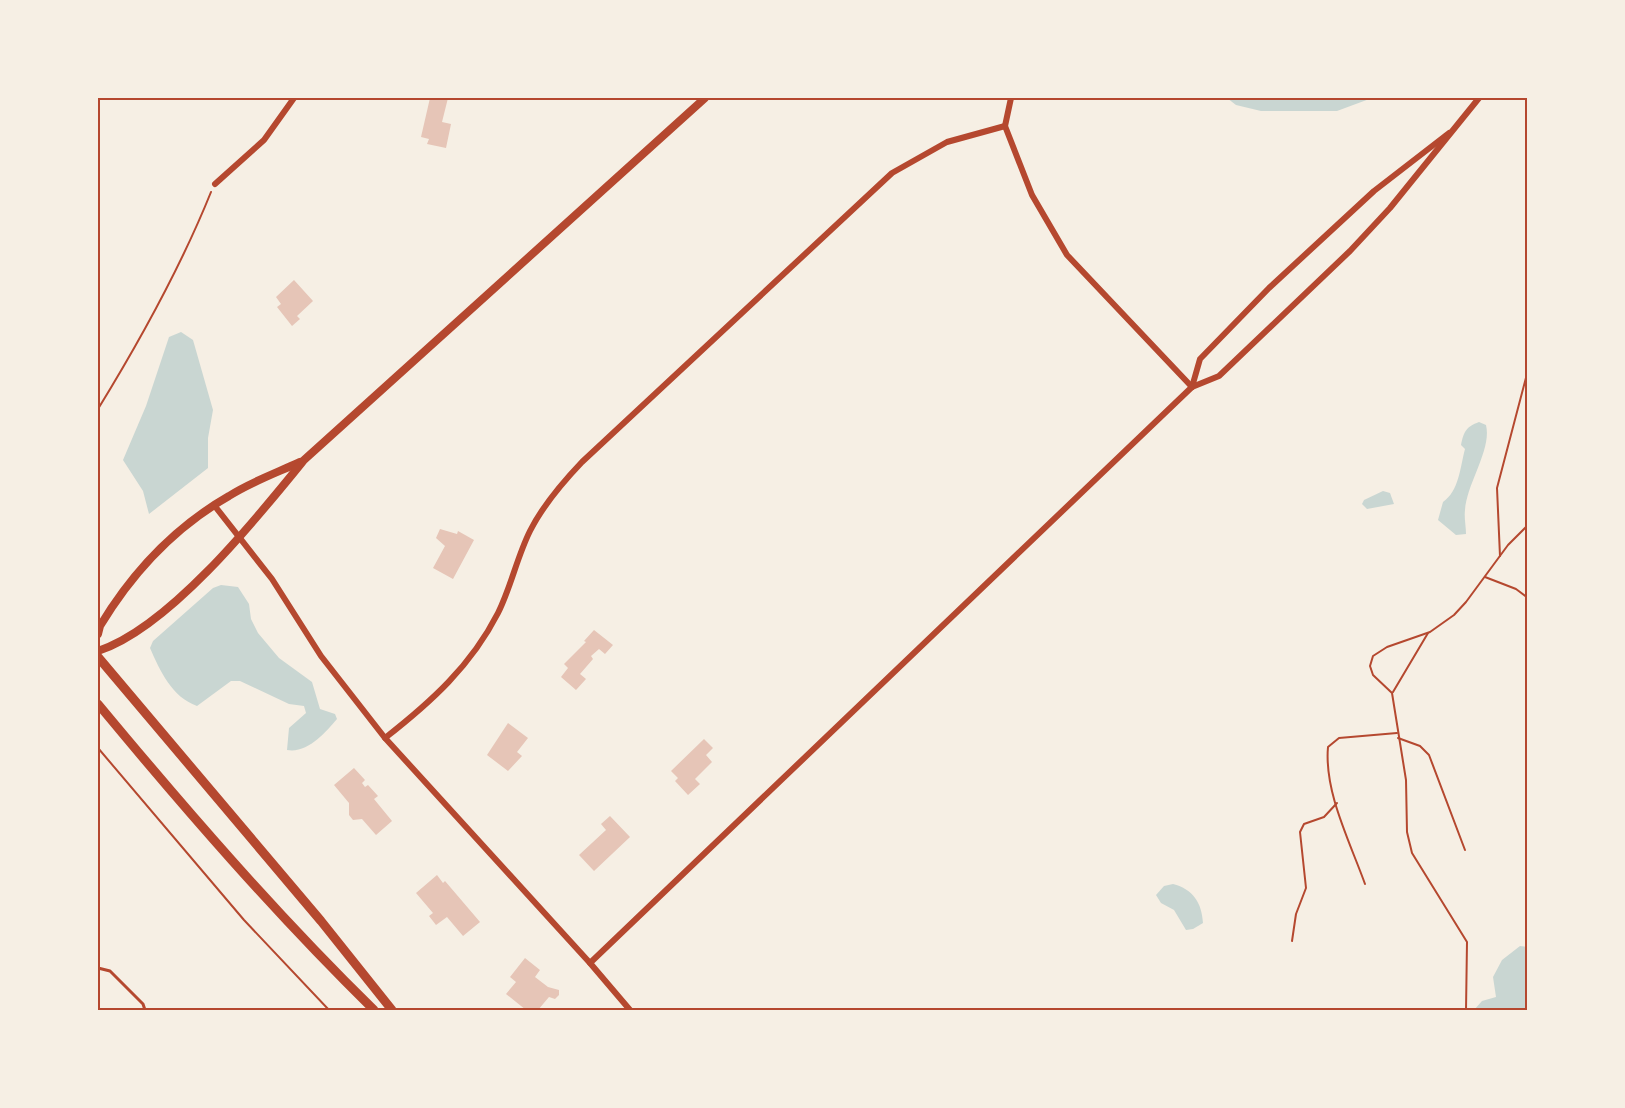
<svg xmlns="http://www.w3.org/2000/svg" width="1625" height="1108" viewBox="0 0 1625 1108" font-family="Georgia,serif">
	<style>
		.water { fill: #c9d6d2 }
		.building { fill: #e6c5b7 }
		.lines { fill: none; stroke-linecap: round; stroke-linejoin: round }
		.path { stroke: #b5482f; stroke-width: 2 }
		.service { stroke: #b5482f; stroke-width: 3 }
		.minor { stroke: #b5482f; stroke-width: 6 }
		.tertiary { stroke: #b5482f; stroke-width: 8 }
		.primary { stroke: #b5482f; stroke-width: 9 }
		.neatline { fill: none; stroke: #b5482f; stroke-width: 2 }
	</style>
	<rect width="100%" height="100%" fill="#f6efe4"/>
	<g class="water">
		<path d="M 1227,98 L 1372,98 L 1337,111 L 1261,111 L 1236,105 Z"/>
		<path d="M 181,332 L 193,340 L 213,410 L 208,438 L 208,468 L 149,514 L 143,491 L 123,460 L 146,406 L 169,337 Z"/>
		<path d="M 1479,422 L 1486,425 C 1492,449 1467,483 1465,510 C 1464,518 1466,526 1466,534 L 1456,535 L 1438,520 L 1443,502 C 1459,491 1460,468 1465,449 L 1461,445 C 1464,431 1466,427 1479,422 Z"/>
		<path d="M 1383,491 L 1390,493 L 1394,504 L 1367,509 L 1362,504 L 1364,500 Z"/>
		<path d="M 221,585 L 238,587 L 249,604 L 251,619 L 258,633 L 279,658 L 312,682 L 320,709 L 335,714 L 337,719 C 326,732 307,754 287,750 L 289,728 L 306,713 L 304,706 L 289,704 L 240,681 L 231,681 L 197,706 C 172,697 160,671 150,648 L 153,641 L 213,588 Z"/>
		<path d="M 1173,884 C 1193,889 1202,903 1203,923 L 1193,929 L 1186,930 L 1174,910 L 1161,903 L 1156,895 L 1164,886 Z"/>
		<path d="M 1520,946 L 1527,947 L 1527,1010 L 1474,1010 L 1482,1001 L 1496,997 L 1493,977 L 1502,960 Z"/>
	</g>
	<g class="building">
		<path d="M 430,98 L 448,98 L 442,122 L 451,124 L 446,148 L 427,144 L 429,139 L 421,137 Z"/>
		<path d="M 294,280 L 313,301 L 297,316 L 300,319 L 292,326 L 277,307 L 281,304 L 276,297 Z"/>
		<path d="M 440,529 L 457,534 L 458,531 L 474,540 L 453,579 L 433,568 L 445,546 L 436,538 Z"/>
		<path d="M 594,630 L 613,645 L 605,654 L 599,649 L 591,656 L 593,659 L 580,674 L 586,679 L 576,690 L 561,677 L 568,668 L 564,664 L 586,642 L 584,641 Z"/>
		<path d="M 508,723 L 528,738 L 517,752 L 522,756 L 508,771 L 487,755 Z"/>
		<path d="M 704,739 L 713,748 L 706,755 L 712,762 L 695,779 L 700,784 L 688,795 L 675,781 L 678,778 L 671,771 Z"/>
		<path d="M 354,768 L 365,780 L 362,783 L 365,787 L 368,785 L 378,796 L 374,799 L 392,821 L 376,835 L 362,819 L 353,820 L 349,815 L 349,803 L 334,785 Z"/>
		<path d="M 610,816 L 630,837 L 594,871 L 579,855 L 606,830 L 601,824 Z"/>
		<path d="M 437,875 L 443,883 L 445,881 L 480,922 L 463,936 L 447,917 L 436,925 L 429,916 L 433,913 L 416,893 Z"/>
		<path d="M 525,958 L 540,970 L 535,977 L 548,987 L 559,990 L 559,995 L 555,999 L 549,997 L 538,1010 L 526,1010 L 506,994 L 516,982 L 510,977 Z"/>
	</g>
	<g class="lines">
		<g class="path">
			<path d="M 98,409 C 141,339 180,269 211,192"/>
			<path d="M 1500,556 L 1497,488 L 1528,370"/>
			<path d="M 1485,577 L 1516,589 L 1528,598"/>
			<path d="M 1393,692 L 1428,633"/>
			<path d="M 1398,738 L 1420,746 L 1429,755 L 1465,850"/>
			<path d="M 98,748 L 244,920 L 329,1010"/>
			<path d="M 1365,884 C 1350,842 1324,792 1328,747 L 1339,738 L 1397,733"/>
			<path d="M 1292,941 L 1296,914 L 1306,888 L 1300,832 L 1304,824 L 1324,817 L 1337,803"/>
			<path d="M 1466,1010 L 1467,942 L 1412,853 L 1407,832 L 1406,780 L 1392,693 L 1373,675 L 1370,666 L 1373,656 L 1387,647 L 1430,632 L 1454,615 L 1466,602 L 1508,545 L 1528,525"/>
		</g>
		<path class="service" d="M 98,968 L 110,971 L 143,1004 L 145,1010"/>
		<g class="minor">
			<path d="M 1005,126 L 1032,195 L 1067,255 L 1192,387"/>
			<path d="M 1005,126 L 1011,98"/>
			<path d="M 215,184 L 264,140 L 294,98"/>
			<path d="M 1192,387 L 1200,359 L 1269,288 L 1374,191 L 1449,133"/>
			<path d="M 214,505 L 272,579 L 321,656 L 385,738 L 590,963 L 630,1010"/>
			<path d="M 385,738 C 431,702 471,666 498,613 C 511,587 517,557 530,531 C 543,505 562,483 582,462 L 892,173 L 947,142 L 1005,126"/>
			<path d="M 590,963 L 1192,387 L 1219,376 L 1350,251 L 1390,208 L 1479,98"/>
		</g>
		<g class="tertiary">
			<path d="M 98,634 L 100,626 C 132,573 175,527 229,496 C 251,482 276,473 300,462"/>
			<path d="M 98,651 C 169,628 257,518 304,460 L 705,98"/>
		</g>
		<g class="primary">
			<path d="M 98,657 L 321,921 L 392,1010"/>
			<path d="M 98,704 C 186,810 276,914 374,1010"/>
		</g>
	</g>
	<rect width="1625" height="1108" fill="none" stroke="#f6efe4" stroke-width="198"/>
	<rect x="99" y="99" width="1427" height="910" class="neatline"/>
</svg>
